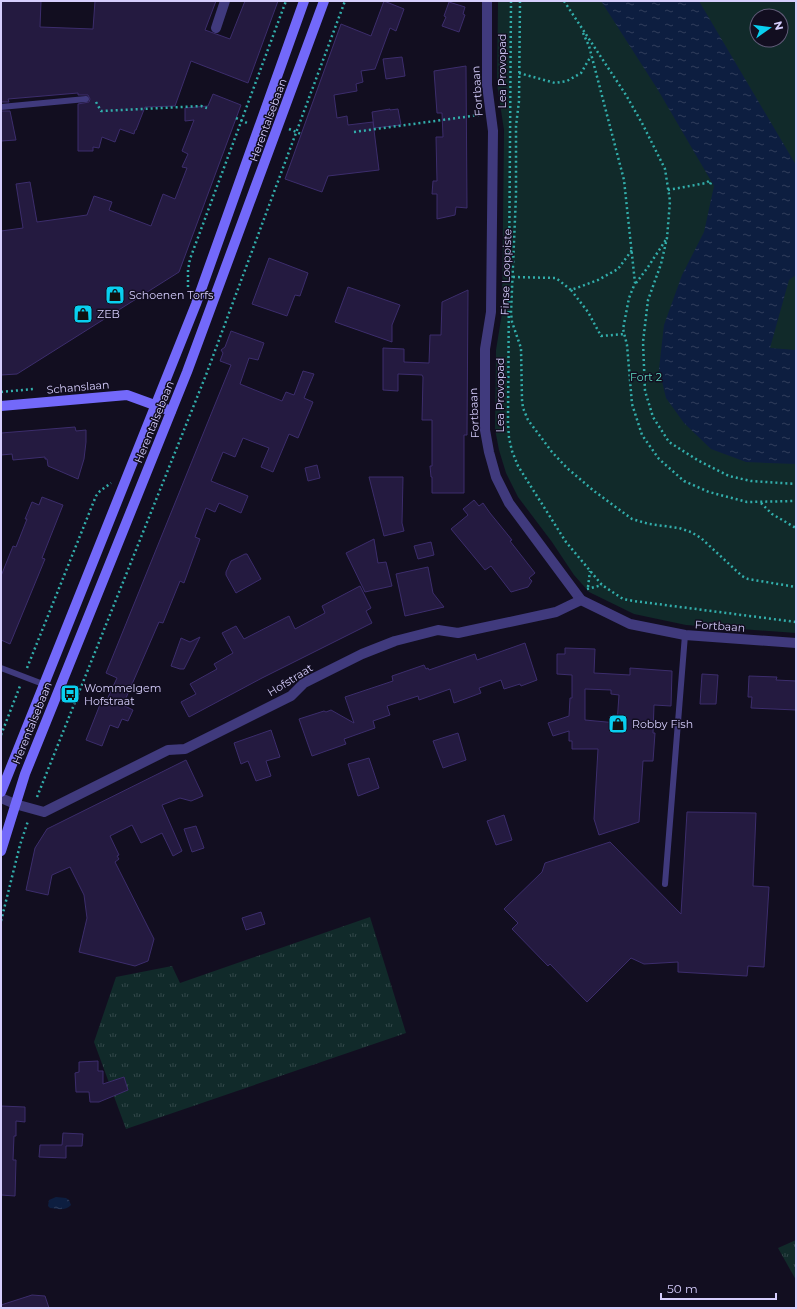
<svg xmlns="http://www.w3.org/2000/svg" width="797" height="1309" viewBox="0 0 797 1309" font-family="Montserrat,sans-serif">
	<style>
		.grass { fill: url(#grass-tufts) }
		.green { fill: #112a2a; fill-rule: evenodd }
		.water { fill: url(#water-ripples) }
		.building { fill: #241a40; stroke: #3c2d6c; fill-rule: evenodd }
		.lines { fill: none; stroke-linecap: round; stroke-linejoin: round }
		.path { stroke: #32aeab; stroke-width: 2.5; stroke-dasharray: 2 3; stroke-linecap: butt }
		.lane { stroke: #403a7d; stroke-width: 6 }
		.street { stroke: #403a7d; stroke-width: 10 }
		.secondary { stroke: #7369fa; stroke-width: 10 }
		.labels { text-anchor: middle; stroke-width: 3; stroke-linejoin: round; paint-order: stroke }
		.street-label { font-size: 11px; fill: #d6cefd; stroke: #120e20 }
		.poi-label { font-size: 11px; fill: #d6cefd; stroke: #120e20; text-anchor: start }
		.park-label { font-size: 11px; fill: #5edac0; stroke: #120e20 }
	</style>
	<defs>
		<pattern id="grass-tufts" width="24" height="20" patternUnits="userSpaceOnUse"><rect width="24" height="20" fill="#112a2a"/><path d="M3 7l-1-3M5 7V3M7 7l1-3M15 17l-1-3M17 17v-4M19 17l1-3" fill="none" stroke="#33484a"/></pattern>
		<pattern id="water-ripples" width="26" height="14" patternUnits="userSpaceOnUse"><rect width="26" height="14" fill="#0d1e40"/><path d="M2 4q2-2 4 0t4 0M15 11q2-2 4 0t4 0" fill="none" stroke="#303e5c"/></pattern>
	</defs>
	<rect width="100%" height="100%" fill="#120e20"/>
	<g class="grass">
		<path d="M 370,917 L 406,1033 L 126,1129 L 94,1042 L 116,977 L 172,966 L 180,983 Z"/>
		<path d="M 796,1240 L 796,1280 L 778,1248 Z"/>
	</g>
	<path class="green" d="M 498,1 L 796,1 L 796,633 L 686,625 L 634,614 L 589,592 L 574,575 L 552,542 L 518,497 L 506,473 L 499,450 L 495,429 L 496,350 L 502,313 L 504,130 L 497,84 ZM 757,16 L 781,16 L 781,40 L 757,40 Z"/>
	<g class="water">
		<path d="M 601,1 L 699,1 L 796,165 L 796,275 L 789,280 L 770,348 L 796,350 L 796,464 L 746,462 L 711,449 L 684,423 L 666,398 L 659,369 L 664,325 L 682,275 L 704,232 L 714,186 L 658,90 Z"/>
		<path d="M 56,1197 L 66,1198 L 69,1200 L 71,1205 C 66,1211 57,1209 50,1208 L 48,1206 L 49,1200 Z"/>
	</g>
	<g class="building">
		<path d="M 1,1 L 41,1 L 40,27 L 93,29 L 95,1 L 216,1 L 205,30 L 230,39 L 245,1 L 278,1 L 248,83 L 191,61 L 175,106 L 145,107 L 136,130 L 135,130 L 134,134 L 120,129 L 115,142 L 102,137 L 99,148 L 93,147 L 93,151 L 78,151 L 78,104 L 89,102 L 90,99 L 88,95 L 78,95 L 78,93 L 8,99 L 9,102 L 1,102 Z"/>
		<path d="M 384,1 L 404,9 L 396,31 L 390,28 L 375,69 L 361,71 L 363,82 L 356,84 L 357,91 L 334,95 L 337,118 L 347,116 L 348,125 L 373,122 L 379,170 L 328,176 L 322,192 L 285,179 L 341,24 L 371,36 Z"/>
		<path d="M 449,2 L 465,7 L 463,14 L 465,15 L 459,32 L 442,26 L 446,17 L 444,16 Z"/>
		<path d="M 402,57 L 405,76 L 386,79 L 383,59 Z"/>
		<path d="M 466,66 L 467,208 L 456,207 L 455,215 L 437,219 L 437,194 L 432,194 L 433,181 L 437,181 L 436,137 L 443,137 L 442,113 L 437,113 L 434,71 Z"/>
		<path d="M 213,94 L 241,105 L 179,272 L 17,374 L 1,375 L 1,231 L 23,228 L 16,184 L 30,182 L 37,222 L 87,215 L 94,196 L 112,202 L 109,210 L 151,226 L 163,194 L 175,199 L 187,168 L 182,167 L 188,154 L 182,151 L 194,120 L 185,121 L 185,108 L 208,106 Z"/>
		<path d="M 390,109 L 390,110 L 398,109 L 401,125 L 374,128 L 372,112 Z"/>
		<path d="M 1,111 L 10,111 L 16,140 L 1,141 Z"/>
		<path d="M 269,258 L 308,273 L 300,296 L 295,295 L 287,316 L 252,304 Z"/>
		<path d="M 348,287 L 400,305 L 392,325 L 392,342 L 335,322 Z"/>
		<path d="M 468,290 L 467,435 L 464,435 L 464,493 L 432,493 L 432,477 L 431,477 L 430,466 L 432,466 L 432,420 L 422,420 L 423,377 L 422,375 L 398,374 L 398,391 L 383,390 L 383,348 L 404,349 L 404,362 L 429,363 L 430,335 L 441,335 L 442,302 Z"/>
		<path d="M 231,331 L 264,343 L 258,360 L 249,358 L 240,384 L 282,401 L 286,392 L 294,395 L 303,371 L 314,374 L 304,398 L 313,402 L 298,438 L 289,434 L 273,472 L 261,467 L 269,448 L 243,438 L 235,457 L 223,452 L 211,481 L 248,496 L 241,513 L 219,503 L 215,512 L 206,508 L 195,537 L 200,539 L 184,583 L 180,581 L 163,623 L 159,622 L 123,705 L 133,710 L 128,721 L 122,719 L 118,728 L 110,725 L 102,746 L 86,740 L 101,702 L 105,704 L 117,678 L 106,673 L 231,365 L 220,361 L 223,353 L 221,350 L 225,347 Z"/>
		<path d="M 75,427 L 76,431 L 86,430 L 86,442 L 84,459 L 78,479 L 48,466 L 47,459 L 45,459 L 45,457 L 13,460 L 12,454 L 1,455 L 1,433 Z"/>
		<path d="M 317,465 L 320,478 L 308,481 L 305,468 Z"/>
		<path d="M 369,477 L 403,477 L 402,523 L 404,531 L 384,536 Z"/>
		<path d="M 42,497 L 63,505 L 42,558 L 45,559 L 10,644 L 1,640 L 1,576 L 13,546 L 16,547 L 27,519 L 25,519 L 32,502 L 39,505 Z"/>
		<path d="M 474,500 L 479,506 L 483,503 L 490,513 L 512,540 L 510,541 L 535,573 L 529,578 L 532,581 L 528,587 L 511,592 L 491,566 L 485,570 L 451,529 L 468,515 L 463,509 Z"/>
		<path d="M 374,539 L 378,563 L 386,562 L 392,586 L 365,592 L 346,553 Z"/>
		<path d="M 431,542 L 434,555 L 418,559 L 414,546 Z"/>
		<path d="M 245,554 L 247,554 L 261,579 L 236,593 L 226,575 L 226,572 L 231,561 Z"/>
		<path d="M 428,567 L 433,593 L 444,607 L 405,616 L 396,574 Z"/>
		<path d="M 360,586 L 371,608 L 366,611 L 372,623 L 262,678 L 189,717 L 181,702 L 196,694 L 190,684 L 217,669 L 214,664 L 233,653 L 222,633 L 236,626 L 244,639 L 289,616 L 295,629 L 325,613 L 322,606 Z"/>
		<path d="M 200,637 L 184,669 L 180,669 L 171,666 L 181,638 L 190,642 Z"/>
		<path d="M 525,643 L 537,680 L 521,686 L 520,684 L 504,689 L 501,680 L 479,688 L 481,693 L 454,703 L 450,689 L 419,700 L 418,696 L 387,706 L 390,715 L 373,721 L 375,728 L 344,739 L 346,744 L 312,756 L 299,719 L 324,711 L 326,712 L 331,710 L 354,723 L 345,697 L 393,681 L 392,676 L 424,665 L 426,669 L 428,668 L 429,670 L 475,654 L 477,660 Z"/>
		<path d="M 565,648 L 595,649 L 594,673 L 630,675 L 630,668 L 672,671 L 671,706 L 654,705 L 653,733 L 655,733 L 653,761 L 643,761 L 639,822 L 599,835 L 594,819 L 598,749 L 572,749 L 572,741 L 569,741 L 569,731 L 553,736 L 548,723 L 569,716 L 570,698 L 572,698 L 572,675 L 557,674 L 557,654 L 565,654 ZM 585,689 L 611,690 L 611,694 L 619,695 L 617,723 L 585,720 Z"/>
		<path d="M 702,674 L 718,675 L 716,704 L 700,704 Z"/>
		<path d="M 749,676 L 777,677 L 776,680 L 796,681 L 796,710 L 751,708 L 752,697 L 748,697 Z"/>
		<path d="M 271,730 L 280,757 L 266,761 L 271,776 L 256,781 L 248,761 L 241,764 L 234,743 Z"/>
		<path d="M 458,733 L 466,760 L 443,768 L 433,741 Z"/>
		<path d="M 369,758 L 379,788 L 358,796 L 348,764 Z"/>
		<path d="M 186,760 L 203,796 L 191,801 L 180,798 L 162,805 L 182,851 L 173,856 L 162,833 L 141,843 L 132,825 L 110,836 L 119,855 L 117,856 L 119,859 L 115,862 L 154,939 L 148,961 L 135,966 L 79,952 L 87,918 L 84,895 L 70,867 L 52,875 L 48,895 L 26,890 L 35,848 L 47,829 Z"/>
		<path d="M 687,812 L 756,813 L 753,886 L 769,887 L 764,967 L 748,966 L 747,976 L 678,972 L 678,962 L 644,964 L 631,958 L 587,1002 L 550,964 L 548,966 L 512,929 L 518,923 L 504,909 L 542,872 L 545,863 L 610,842 L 681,914 Z"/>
		<path d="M 504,815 L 512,840 L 496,845 L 487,821 Z"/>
		<path d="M 196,826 L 204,848 L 192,852 L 184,829 Z"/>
		<path d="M 261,912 L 265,924 L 246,930 L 242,918 Z"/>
		<path d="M 98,1061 L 98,1071 L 103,1071 L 103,1084 L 124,1077 L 128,1090 L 99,1102 L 90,1102 L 89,1092 L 76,1092 L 75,1073 L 79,1072 L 79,1062 Z"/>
		<path d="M 1,1106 L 25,1107 L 25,1122 L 16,1121 L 16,1136 L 14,1136 L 13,1160 L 16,1160 L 15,1196 L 1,1195 Z"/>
		<path d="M 63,1133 L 83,1134 L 82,1146 L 66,1146 L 66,1158 L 39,1157 L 40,1145 L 62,1145 Z"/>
		<path d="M 32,1295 L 45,1296 L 49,1308 L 1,1308 L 1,1305 Z"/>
	</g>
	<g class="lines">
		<g class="path">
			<path d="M 511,1 L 508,423 L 509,438 L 512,451 L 518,466 L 566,542 L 602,585 L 623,599 L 634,601 L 796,622"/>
			<path d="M 520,1 L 519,101 L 516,126 L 516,195 L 511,313 L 512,322 L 521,348 L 522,400 L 523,408 L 528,420 L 552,452 L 567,468 L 594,491 L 632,519 L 649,524 L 679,528 L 691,532 L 701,538 L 742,576 L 748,579 L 796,587"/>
			<path d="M 564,1 L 626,95 L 643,125 L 665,169 L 670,201 L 667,238 L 661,264 L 648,300 L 643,342 L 645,391 L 653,417 L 669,442 L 699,461 L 729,476 L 751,481 L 796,484"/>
			<path d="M 583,33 L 589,46 L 624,180 L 635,283 L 629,298 L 623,329 L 627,345 L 632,404 L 642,435 L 659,459 L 684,481 L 709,492 L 747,502 L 796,501"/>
			<path d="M 519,73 L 555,83 L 567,81 L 581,73 L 591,56"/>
			<path d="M 96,102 L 101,111 L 201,106 L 207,108"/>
			<path d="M 236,118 L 247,123"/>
			<path d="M 289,129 L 301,134"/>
			<path d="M 354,132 L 479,115"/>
			<path d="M 668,190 L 706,183 L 709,181 L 711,182 L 710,185"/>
			<path d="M 513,277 L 556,278 L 571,290 L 598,280 L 618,269 L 632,250"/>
			<path d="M 636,283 L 648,267 L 667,238"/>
			<path d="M 188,287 L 188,270 L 190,259 L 286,1"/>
			<path d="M 571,290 L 588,312 L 601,336 L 625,334"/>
			<path d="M 1,392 L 33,389"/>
			<path d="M 761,503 L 772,514 L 796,528"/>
			<path d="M 588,587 L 590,571"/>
			<path d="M 587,589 L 602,585"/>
			<path d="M 27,668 L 96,496 L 100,491 L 111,483"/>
			<path d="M 1,735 L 20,686"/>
			<path d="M 37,797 L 206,375 L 345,1"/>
			<path d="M 1,921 L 20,845 L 28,821"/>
		</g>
		<g class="lane">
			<path d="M 1,107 L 86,99"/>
			<path d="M 1,668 L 43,684"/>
			<path d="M 665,884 L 685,635"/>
		</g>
		<g class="street">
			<path d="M 487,1 L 487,85 L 493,131 L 491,312 L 485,349 L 485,430 L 489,452 L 496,477 L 509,503 L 581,600 L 630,624 L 685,635 L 796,643"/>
			<path d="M 216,28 L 225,1"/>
			<path d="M 1,798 L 15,804 L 44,812 L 168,750 L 185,749 L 291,696 L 304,683 L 362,654 L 395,641 L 438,630 L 458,633 L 556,612 L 581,600"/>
		</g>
		<g class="secondary">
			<path d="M 1,406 L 127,395 L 171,411"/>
			<path d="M 1,792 L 196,304 L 304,1"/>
			<path d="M 1,851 L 25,774 L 187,372 L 324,1"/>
		</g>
	</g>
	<defs>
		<g id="shop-square" transform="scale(1)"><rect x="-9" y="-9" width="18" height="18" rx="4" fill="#09cfef" stroke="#120e20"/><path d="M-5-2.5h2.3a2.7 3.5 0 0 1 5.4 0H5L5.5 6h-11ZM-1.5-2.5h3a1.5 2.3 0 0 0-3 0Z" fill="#111"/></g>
		<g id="bus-square" transform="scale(1)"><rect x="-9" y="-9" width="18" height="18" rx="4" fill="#09cfef" stroke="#120e20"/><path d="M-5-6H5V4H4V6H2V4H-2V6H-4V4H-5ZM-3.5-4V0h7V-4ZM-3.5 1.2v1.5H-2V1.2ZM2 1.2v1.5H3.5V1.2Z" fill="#111"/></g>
	</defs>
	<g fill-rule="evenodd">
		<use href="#shop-square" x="115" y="295"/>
		<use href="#shop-square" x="83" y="314"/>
		<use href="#bus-square" x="70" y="694"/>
		<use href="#shop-square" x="618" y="724"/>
	</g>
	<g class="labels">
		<g class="street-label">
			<text transform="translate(502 71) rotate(-90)" y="4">Lea Provopad</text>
			<text transform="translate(477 91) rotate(-94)" y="4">Fortbaan</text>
			<text transform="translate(268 120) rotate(-70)" y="4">Herentalsebaan</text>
			<text transform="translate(506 272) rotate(-88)" y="4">Finse Looppiste</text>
			<text transform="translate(78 387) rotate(-5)" y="4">Schanslaan</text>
			<text transform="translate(500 395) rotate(-90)" y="4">Lea Provopad</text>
			<text transform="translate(474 413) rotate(-92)" y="4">Fortbaan</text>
			<text transform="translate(154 422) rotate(-68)" y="4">Herentalsebaan</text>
			<text transform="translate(720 626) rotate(4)" y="4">Fortbaan</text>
			<text transform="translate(290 680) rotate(-32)" y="4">Hofstraat</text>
			<text transform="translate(32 723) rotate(-68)" y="4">Herentalsebaan</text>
		</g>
		<g class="poi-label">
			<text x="129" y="299">Schoenen Torfs</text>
			<text x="97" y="318">ZEB</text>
			<text x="84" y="692">Wommelgem<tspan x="84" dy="13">Hofstraat</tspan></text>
			<text x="632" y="728">Robby Fish</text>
		</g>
		<g class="park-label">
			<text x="646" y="381">Fort 2</text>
		</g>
	</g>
	<rect width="797" height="1309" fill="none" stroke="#d6cefd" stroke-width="4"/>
	<g transform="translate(769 28) rotate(76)"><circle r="19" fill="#120e20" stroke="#605b78"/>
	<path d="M0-3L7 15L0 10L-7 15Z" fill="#09cfef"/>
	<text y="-6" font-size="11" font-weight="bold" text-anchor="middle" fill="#d6cefd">N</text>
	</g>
	<path d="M661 1293v6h115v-6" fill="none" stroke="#d6cefd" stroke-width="2"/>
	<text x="667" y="1293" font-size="12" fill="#d6cefd" stroke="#120e20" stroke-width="3" paint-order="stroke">50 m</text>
</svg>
